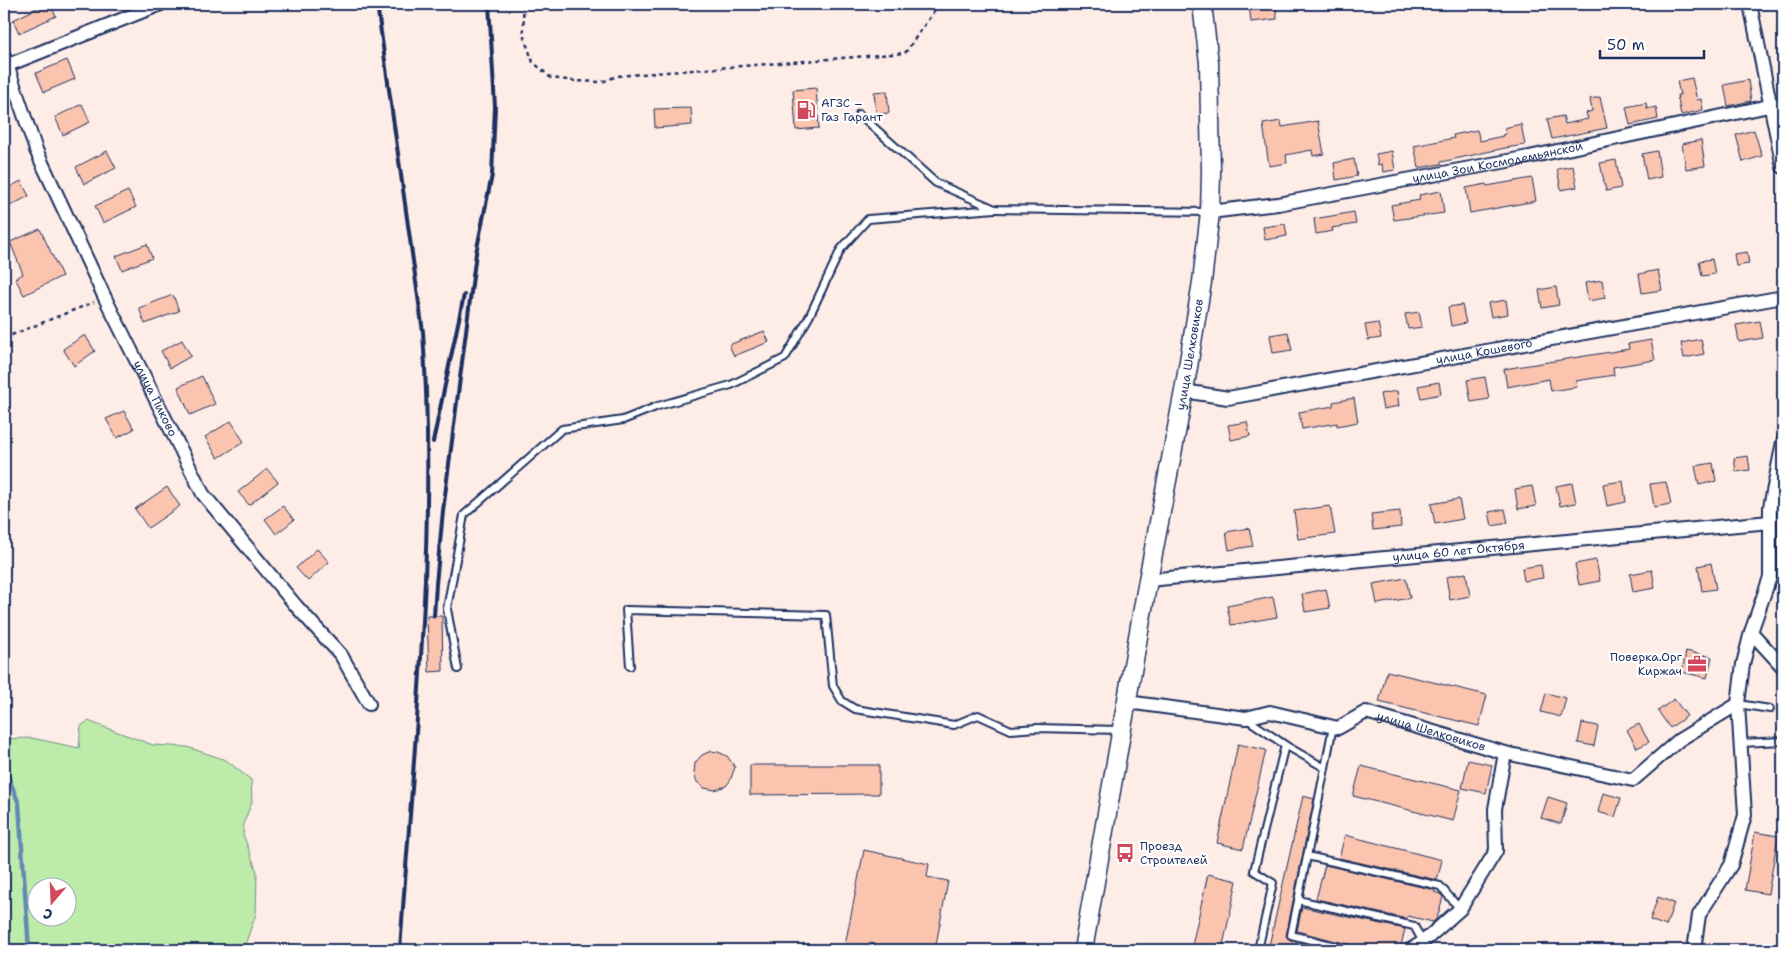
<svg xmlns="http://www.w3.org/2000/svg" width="1787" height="954" viewBox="0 0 1787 954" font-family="'Shantell Sans',sans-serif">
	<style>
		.green { fill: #bdeba9; stroke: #6c8d84; fill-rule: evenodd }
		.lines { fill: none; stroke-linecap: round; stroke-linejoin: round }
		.stream { stroke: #618ab4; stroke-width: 4.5 }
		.building { fill: #fbc4ae; stroke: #1b2f5e }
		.lane-casing { stroke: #1b2f5e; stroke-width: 10 }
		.street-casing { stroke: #1b2f5e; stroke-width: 16 }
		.secondary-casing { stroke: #1b2f5e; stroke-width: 21 }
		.path { stroke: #1b2f5e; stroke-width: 2.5; stroke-dasharray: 4 4; stroke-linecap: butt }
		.lane { stroke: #fff; stroke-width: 6 }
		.street { stroke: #fff; stroke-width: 12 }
		.secondary { stroke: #fff; stroke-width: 18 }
		.rail { stroke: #1b2f5e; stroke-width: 4 }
		.labels { text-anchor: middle; stroke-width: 4.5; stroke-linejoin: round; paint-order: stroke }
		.poi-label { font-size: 12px; fill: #1b2f5e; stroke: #fff; text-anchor: start }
		.street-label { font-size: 12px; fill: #1b2f5e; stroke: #fff }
	</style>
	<rect width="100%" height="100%" fill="#feede7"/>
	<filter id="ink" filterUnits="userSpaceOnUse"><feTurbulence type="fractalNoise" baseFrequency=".02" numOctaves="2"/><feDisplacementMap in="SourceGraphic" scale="10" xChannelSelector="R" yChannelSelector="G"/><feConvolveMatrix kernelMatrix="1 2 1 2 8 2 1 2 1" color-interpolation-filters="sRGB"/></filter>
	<g filter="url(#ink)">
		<path class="green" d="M 88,721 L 153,745 L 187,747 L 226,760 L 251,780 L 252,802 L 244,822 L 243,834 L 257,872 L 256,914 L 245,945 L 240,950 L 4,950 L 4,739 L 32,738 L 79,748 L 81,726 ZM 38,886 L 68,886 L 68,916 L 38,916 Z"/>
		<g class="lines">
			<path class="stream" d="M 4,766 L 19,804 L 29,950"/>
		</g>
		<g class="building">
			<path d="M 46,4 L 50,4 L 56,16 L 19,33 L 13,20 Z"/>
			<path d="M 1249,4 L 1276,4 L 1277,19 L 1251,22 Z"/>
			<path d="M 67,60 L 75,79 L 44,92 L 36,73 Z"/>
			<path d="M 1692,78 L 1697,100 L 1701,99 L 1703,110 L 1681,115 L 1677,95 L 1680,95 L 1677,81 Z"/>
			<path d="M 1748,80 L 1751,101 L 1728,106 L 1724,85 Z"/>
			<path d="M 816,88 L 819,128 L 796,130 L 793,90 Z"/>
			<path d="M 887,91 L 889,113 L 876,114 L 874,92 Z"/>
			<path d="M 1600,97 L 1607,128 L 1552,139 L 1547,119 L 1563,116 L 1565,124 L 1588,119 L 1586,113 L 1592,111 L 1590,99 Z"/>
			<path d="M 1646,103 L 1647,109 L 1656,107 L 1658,119 L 1630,125 L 1626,107 Z"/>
			<path d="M 82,104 L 90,122 L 63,135 L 55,117 Z"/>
			<path d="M 691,108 L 692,125 L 655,128 L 654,109 Z"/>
			<path d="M 1281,121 L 1282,127 L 1318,121 L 1324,154 L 1313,156 L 1312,150 L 1286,155 L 1287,163 L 1269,166 L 1263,124 Z"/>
			<path d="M 1521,124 L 1525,145 L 1505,148 L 1441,162 L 1441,164 L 1419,168 L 1414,146 L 1454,138 L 1453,135 L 1477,130 L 1480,141 L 1503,136 L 1502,135 L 1506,134 L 1504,128 Z"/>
			<path d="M 1754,130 L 1762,156 L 1743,162 L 1736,135 Z"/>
			<path d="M 1701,140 L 1705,166 L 1686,169 L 1682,144 Z"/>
			<path d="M 107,151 L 116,168 L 84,184 L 76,167 Z"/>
			<path d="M 1392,151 L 1395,170 L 1383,172 L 1382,164 L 1378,165 L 1376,154 Z"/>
			<path d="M 1657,151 L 1661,177 L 1647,180 L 1642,154 Z"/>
			<path d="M 1354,159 L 1357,176 L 1336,180 L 1334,163 Z"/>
			<path d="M 1616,160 L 1621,188 L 1606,191 L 1600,163 Z"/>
			<path d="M 1573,166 L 1577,187 L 1561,190 L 1557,169 Z"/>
			<path d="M 1532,178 L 1536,201 L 1470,213 L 1466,188 L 1486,184 L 1487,186 Z"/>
			<path d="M 21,181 L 29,196 L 4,209 L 4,190 Z"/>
			<path d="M 128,191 L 136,207 L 103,223 L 95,206 Z"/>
			<path d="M 1441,191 L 1444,213 L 1394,220 L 1391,205 L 1420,200 L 1419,195 Z"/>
			<path d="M 1354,212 L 1356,224 L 1332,228 L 1333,231 L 1316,234 L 1314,219 Z"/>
			<path d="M 1285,224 L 1287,236 L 1265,240 L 1263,227 Z"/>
			<path d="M 40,229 L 62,276 L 24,295 L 15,278 L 23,274 L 10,242 Z"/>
			<path d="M 147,244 L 152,258 L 122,270 L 116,256 Z"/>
			<path d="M 1747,252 L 1749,264 L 1736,266 L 1734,254 Z"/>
			<path d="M 1712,259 L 1715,274 L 1702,276 L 1699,261 Z"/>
			<path d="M 1658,270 L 1662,290 L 1642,293 L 1639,274 Z"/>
			<path d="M 1602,280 L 1605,298 L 1588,301 L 1585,283 Z"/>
			<path d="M 1556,287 L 1559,305 L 1542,308 L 1539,290 Z"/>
			<path d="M 173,295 L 179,311 L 145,324 L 139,308 Z"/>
			<path d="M 1506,300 L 1508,314 L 1491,317 L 1488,303 Z"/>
			<path d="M 1462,305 L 1466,323 L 1451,326 L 1448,307 Z"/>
			<path d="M 1419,312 L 1422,327 L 1408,329 L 1405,314 Z"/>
			<path d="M 1760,321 L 1763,338 L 1739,342 L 1736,325 Z"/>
			<path d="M 1378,323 L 1381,338 L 1368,340 L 1365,325 Z"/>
			<path d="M 764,331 L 769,342 L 734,356 L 729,345 Z"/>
			<path d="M 1288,332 L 1292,350 L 1273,353 L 1270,335 Z"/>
			<path d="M 85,335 L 95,351 L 74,366 L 63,349 Z"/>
			<path d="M 1701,339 L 1704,354 L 1684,358 L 1681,343 Z"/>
			<path d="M 182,340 L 191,356 L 170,368 L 161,351 Z"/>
			<path d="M 1651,340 L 1655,360 L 1613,367 L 1614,375 L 1576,381 L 1577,387 L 1551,391 L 1549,379 L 1507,387 L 1504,369 L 1629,349 L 1628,344 Z"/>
			<path d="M 202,376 L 215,404 L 190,415 L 178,387 Z"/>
			<path d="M 1485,377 L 1489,399 L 1471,402 L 1467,380 Z"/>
			<path d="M 1439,382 L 1441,394 L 1421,398 L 1418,386 Z"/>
			<path d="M 1397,391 L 1399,406 L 1383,409 L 1380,394 Z"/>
			<path d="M 1354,398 L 1358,422 L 1337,426 L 1337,423 L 1302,429 L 1299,412 L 1333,406 L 1333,402 Z"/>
			<path d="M 124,411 L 134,429 L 117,438 L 106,419 Z"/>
			<path d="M 231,421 L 244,442 L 218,458 L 205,437 Z"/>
			<path d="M 1247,422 L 1250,436 L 1231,440 L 1228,425 Z"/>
			<path d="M 1748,456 L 1750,470 L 1736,472 L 1734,458 Z"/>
			<path d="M 1713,463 L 1716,481 L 1699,485 L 1695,466 Z"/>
			<path d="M 267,469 L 278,482 L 249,505 L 238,492 Z"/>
			<path d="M 1623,481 L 1626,502 L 1607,506 L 1603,484 Z"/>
			<path d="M 1666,482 L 1671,504 L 1654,507 L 1650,484 Z"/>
			<path d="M 1572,483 L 1576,503 L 1560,506 L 1556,486 Z"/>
			<path d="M 1532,486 L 1536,506 L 1518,509 L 1515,489 Z"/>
			<path d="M 167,487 L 180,506 L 148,528 L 135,509 Z"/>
			<path d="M 1459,499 L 1463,519 L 1435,524 L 1431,504 Z"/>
			<path d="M 283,506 L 294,520 L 276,534 L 265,519 Z"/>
			<path d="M 1330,506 L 1335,534 L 1298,539 L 1294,511 Z"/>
			<path d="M 1505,509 L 1508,523 L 1492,526 L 1489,512 Z"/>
			<path d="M 1400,511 L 1401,527 L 1373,530 L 1371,514 Z"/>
			<path d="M 1249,528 L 1253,546 L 1229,550 L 1226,532 Z"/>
			<path d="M 317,549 L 329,562 L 308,581 L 296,568 Z"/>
			<path d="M 1596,560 L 1600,581 L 1579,585 L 1575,564 Z"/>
			<path d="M 1711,563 L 1716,589 L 1702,591 L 1698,566 Z"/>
			<path d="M 1541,565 L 1543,578 L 1524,581 L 1522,568 Z"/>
			<path d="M 1652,570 L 1655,588 L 1633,592 L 1630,574 Z"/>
			<path d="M 1466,573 L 1470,596 L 1450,600 L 1446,577 Z"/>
			<path d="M 1406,578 L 1410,598 L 1377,604 L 1373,584 Z"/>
			<path d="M 1326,589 L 1330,608 L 1305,612 L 1302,594 Z"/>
			<path d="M 1273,597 L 1277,617 L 1231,625 L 1227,606 Z"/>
			<path d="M 427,616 L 442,616 L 443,671 L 429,672 Z"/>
			<path d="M 1686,651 L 1712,657 L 1707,678 L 1682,672 Z"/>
			<path d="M 1387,671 L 1487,695 L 1479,726 L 1379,702 Z"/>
			<path d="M 1546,693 L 1566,698 L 1561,717 L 1541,712 Z"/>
			<path d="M 1674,699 L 1687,716 L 1670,728 L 1658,711 Z"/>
			<path d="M 1582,723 L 1598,726 L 1594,746 L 1578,743 Z"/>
			<path d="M 1639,724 L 1649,742 L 1637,748 L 1627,730 Z"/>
			<path d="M 1238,744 L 1266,750 L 1243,849 L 1217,843 Z"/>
			<path d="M 711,751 L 718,752 L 727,756 L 735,767 L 730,781 L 726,786 L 715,790 L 704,788 L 697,782 L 694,773 L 695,763 L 702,755 Z"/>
			<path d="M 1468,760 L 1492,765 L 1486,793 L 1462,788 Z"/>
			<path d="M 750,765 L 879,765 L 879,794 L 750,795 Z"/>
			<path d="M 1361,766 L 1461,790 L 1453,821 L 1353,796 Z"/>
			<path d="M 1603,793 L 1621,798 L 1615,817 L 1598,812 Z"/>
			<path d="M 1303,796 L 1314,799 L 1286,936 L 1290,940 L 1331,950 L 1268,950 Z"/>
			<path d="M 1548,797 L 1567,803 L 1561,824 L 1541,818 Z"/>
			<path d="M 1755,832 L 1778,836 L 1768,894 L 1745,890 Z"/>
			<path d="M 1345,835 L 1442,860 L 1437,880 L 1339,858 Z"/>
			<path d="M 864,850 L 929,864 L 927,877 L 948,881 L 935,950 L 844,950 Z"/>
			<path d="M 1325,865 L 1435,890 L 1434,892 L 1440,894 L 1443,897 L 1437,918 L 1433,922 L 1408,916 L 1407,919 L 1316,899 Z"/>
			<path d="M 1208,874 L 1237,881 L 1222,950 L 1191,950 Z"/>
			<path d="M 1658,897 L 1674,903 L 1666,926 L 1650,920 Z"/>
			<path d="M 1302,907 L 1405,929 L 1400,950 L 1383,950 L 1361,945 L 1361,950 L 1356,950 L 1352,945 L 1297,931 Z"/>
		</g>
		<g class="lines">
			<g class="lane-casing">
				<g id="lane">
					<path d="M 859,114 L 936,183 L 995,209 L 1209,212"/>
					<path d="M 630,666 L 626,610 L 826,615 L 833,686 L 842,701 L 855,709 L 954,725 L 978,715 L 1011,730 L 1036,728 L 1121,730"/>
					<path d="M 458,669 L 447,609 L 464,515 L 562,429 L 623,420 L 658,406 L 731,385 L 785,358 L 809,317 L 841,249 L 868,219 L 995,209"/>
					<path d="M 1738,704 L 1770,709"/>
					<path d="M 1247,719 L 1285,745 L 1254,871 L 1273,883 L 1258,950"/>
					<path d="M 1741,743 L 1783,741"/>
					<path d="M 1285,745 L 1325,768 L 1291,935 L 1351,950"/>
					<path d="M 1325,768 L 1333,726"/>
					<path d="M 1307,856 L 1440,886 L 1460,909"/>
					<path d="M 1298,900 L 1414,926 L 1423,942"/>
				</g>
			</g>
			<g class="street-casing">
				<g id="street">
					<path d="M 1750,4 L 1783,167"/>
					<path id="s1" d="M 4,56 L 36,150 L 105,298 L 203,494 L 297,607 L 341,655 L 369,704"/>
					<path d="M 8,65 L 161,4"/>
					<path id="s2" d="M 1210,212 L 1278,204 L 1529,157 L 1783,103"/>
					<path id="s3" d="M 1184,391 L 1228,398 L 1783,297"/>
					<path id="s4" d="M 1148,580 L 1770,522"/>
					<path d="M 1751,632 L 1783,667"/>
					<path id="s5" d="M 1127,702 L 1246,718 L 1270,712 L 1338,728 L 1366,712 L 1505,753 L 1633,780 L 1679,740 L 1738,704"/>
					<path d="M 1410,950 L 1423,942 L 1460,909 L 1496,851 L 1495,809 L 1505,753"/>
					<path d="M 1694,950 L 1699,915 L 1731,865 L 1745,815 L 1738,704 L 1743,664 L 1751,632 L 1770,577 L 1770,507 L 1783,442"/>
				</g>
			</g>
			<g class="secondary-casing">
				<g id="secondary">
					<path id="s6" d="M 1083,950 L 1148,580 L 1184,391 L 1202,282 L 1210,212 L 1211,172 L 1209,63 L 1202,4"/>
				</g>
			</g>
			<g class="path">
				<path d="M 523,4 L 524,37 L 533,62 L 551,78 L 574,81 L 602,82 L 617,76 L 905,53 L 939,4"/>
				<path d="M 4,338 L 94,302"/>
			</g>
			<use href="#lane" class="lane"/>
			<use href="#street" class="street"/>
			<use href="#secondary" class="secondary"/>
			<g class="rail">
				<path d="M 377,4 L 423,332 C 437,538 414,745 400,950"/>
				<path d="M 433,442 L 464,295"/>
				<path d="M 434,616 L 436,584 L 443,511 L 476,253 L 492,175 L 495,107 L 489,4"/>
			</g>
		</g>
	</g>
	<defs>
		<g id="fuel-bare" transform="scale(1.5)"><path d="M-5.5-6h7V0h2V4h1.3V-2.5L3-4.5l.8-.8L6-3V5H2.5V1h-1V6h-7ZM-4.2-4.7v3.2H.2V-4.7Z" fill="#d1495b" stroke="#fff" stroke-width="2.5" paint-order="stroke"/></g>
		<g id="office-bare" transform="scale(1.5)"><path d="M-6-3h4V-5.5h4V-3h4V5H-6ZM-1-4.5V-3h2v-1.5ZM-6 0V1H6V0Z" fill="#d1495b" stroke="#fff" stroke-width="2.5" paint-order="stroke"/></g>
		<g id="bus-bare" transform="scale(1.5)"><path d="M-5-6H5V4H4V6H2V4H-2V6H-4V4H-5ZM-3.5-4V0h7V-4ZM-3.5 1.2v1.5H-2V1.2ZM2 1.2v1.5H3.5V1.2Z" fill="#d1495b" stroke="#fff" stroke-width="2.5" paint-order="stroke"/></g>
	</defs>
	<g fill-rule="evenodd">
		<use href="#fuel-bare" x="806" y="110"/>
		<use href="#office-bare" x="1697" y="664"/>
		<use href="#bus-bare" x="1125" y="853"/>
	</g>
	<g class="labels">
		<g class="poi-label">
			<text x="821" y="107">АГЗС –<tspan x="821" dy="14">Газ Гарант</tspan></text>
			<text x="1682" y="661" text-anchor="end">Поверка.Орг<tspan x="1682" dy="14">Киржач</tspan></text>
			<text x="1140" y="850">Проезд<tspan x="1140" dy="14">Строителей</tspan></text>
		</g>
		<g class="street-label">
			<text dy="4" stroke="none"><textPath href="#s2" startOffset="292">улица Зои Космодемьянской</textPath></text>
			<text dy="4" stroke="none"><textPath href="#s3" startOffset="305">улица Кошевого</textPath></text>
			<text dy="4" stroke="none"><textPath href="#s6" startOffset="605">улица Шелковиков</textPath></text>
			<text dy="4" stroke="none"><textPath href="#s1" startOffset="375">улица Пиково</textPath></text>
			<text dy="4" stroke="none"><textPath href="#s4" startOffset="312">улица 60 лет Октября</textPath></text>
			<text dy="4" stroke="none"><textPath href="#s5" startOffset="315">улица Шелковиков</textPath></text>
		</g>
	</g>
	<rect width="1787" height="954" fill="none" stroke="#fff" stroke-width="20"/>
	<rect x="10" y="10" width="1767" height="934" fill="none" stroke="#1b2f5e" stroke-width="2" filter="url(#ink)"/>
	<g transform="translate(52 902) rotate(199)"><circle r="24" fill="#ffffff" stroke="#a4acbf"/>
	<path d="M0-4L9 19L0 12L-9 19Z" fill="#d1495b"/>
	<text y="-8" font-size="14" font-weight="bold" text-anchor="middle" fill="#1b2f5e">С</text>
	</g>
	<path d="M1600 50v8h104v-8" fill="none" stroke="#1b2f5e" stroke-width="2.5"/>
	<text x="1607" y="50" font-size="15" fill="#1b2f5e" stroke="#ffffff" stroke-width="4" paint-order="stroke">50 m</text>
</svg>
